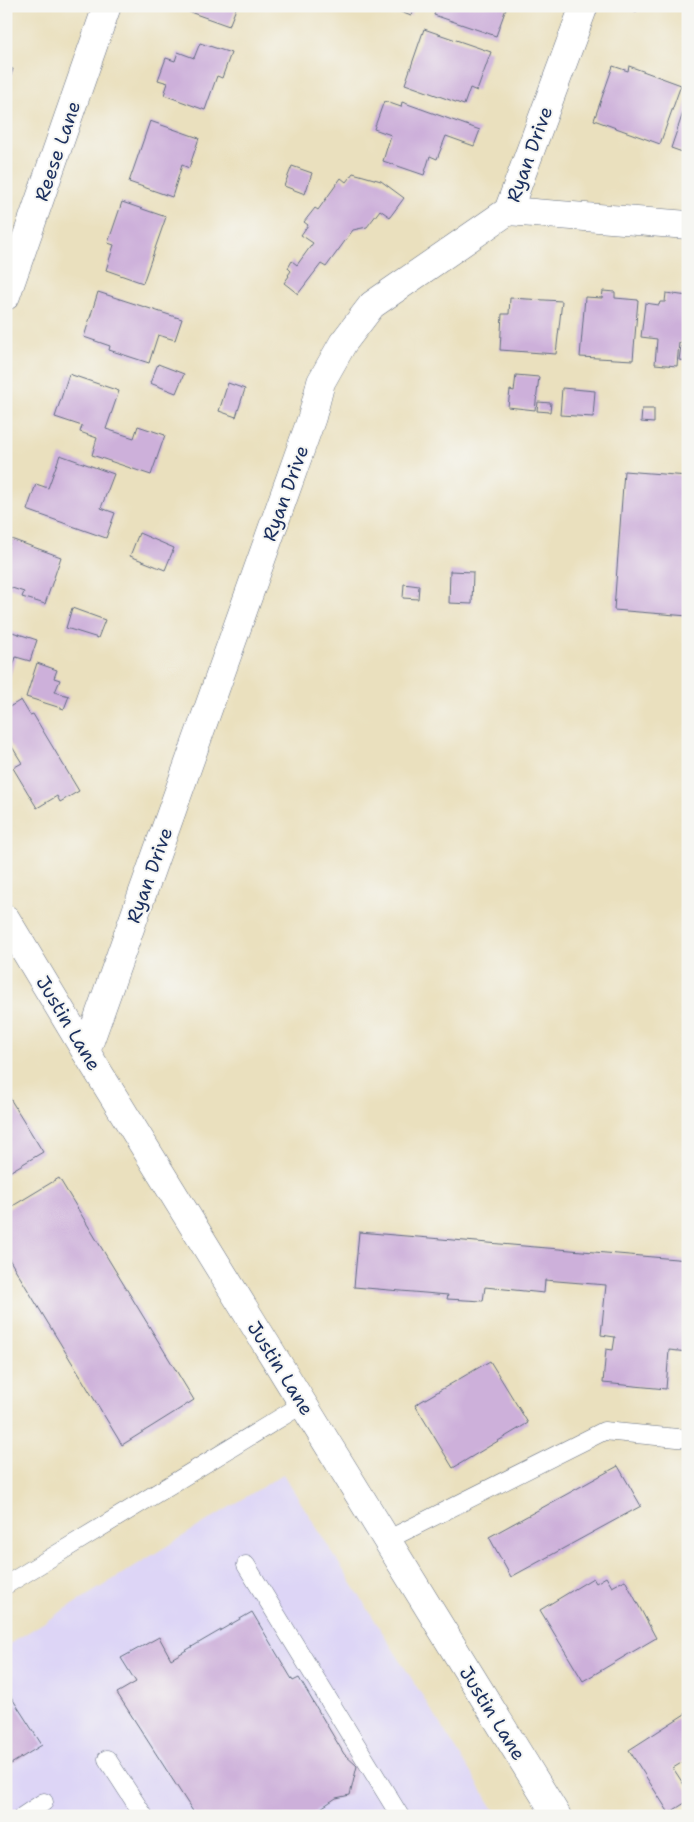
<svg xmlns="http://www.w3.org/2000/svg" width="694" height="1822" viewBox="0 0 694 1822" font-family="'Shantell Sans',sans-serif">
	<style>
		.built { fill: #ddd5f6 }
		.building { fill: #cdb0da }
		.lines { fill: none; stroke-linecap: round; stroke-linejoin: round }
		.service-casing { stroke: #636d80; stroke-width: 19 }
		.minor-casing { stroke: #636d80; stroke-width: 29 }
		.tertiary-casing { stroke: #636d80; stroke-width: 29 }
		.service { stroke: #fff; stroke-width: 18 }
		.minor { stroke: #fff; stroke-width: 28 }
		.tertiary { stroke: #fff; stroke-width: 28 }
		.labels { text-anchor: middle; stroke-width: 4; stroke-linejoin: round; paint-order: stroke }
		.street-label { font-size: 19px; fill: #1b2f5e; stroke: #f6f6f2 }
	</style>
	<rect width="100%" height="100%" fill="#f6f6f2"/>
	<filter id="ink" filterUnits="userSpaceOnUse"><feTurbulence type="fractalNoise" baseFrequency=".02" numOctaves="2"/><feDisplacementMap in="SourceGraphic" scale="10" xChannelSelector="R" yChannelSelector="G"/><feConvolveMatrix kernelMatrix="1 2 1 2 8 2 1 2 1" color-interpolation-filters="sRGB"/></filter>
	<filter id="wash" filterUnits="userSpaceOnUse"><feTurbulence type="fractalNoise" baseFrequency=".0096" numOctaves="4" result="noise"/><feDisplacementMap in="SourceGraphic" scale="20" xChannelSelector="R" yChannelSelector="G"/><feGaussianBlur stdDeviation="1.12" result="paint"/><feColorMatrix in="noise" values="0 0 0 0 0 0 0 0 0 0 0 0 0 0 0 0 0 1.4 0 .05"/><feComposite in="paint" operator="in"/></filter>
	<g filter="url(#wash)">
		<rect width="100%" height="100%" fill="#eae0be"/>
		<path class="built" d="M 283,1474 L 498,1816 L 6,1816 L 6,1646 Z"/>
		<g id="blocks">
			<g class="building">
				<path d="M 189,6 L 237,6 L 229,26 L 187,11 Z"/>
				<path d="M 386,6 L 415,6 L 411,16 Z"/>
				<path d="M 437,6 L 507,6 L 496,36 L 434,15 Z"/>
				<path d="M 622,6 L 638,6 L 636,12 Z"/>
				<path d="M 424,29 L 491,52 L 477,91 L 470,88 L 464,105 L 405,84 Z"/>
				<path d="M 200,43 L 231,53 L 222,78 L 217,76 L 205,110 L 164,95 L 168,83 L 158,80 L 166,58 L 175,61 L 178,52 L 194,58 Z"/>
				<path d="M 613,66 L 628,71 L 629,66 L 681,85 L 660,144 L 594,120 Z"/>
				<path d="M 6,67 L 13,69 L 7,87 L 6,87 Z"/>
				<path d="M 384,101 L 401,107 L 402,102 L 480,130 L 474,146 L 446,136 L 437,159 L 430,156 L 424,175 L 383,161 L 391,135 L 374,129 Z"/>
				<path d="M 687,101 L 688,101 L 688,154 L 671,148 Z"/>
				<path d="M 150,121 L 199,138 L 189,168 L 182,165 L 172,197 L 129,182 Z"/>
				<path d="M 292,166 L 312,173 L 305,194 L 284,186 Z"/>
				<path d="M 353,173 L 381,181 L 404,198 L 390,217 L 380,210 L 367,227 L 353,230 L 326,267 L 321,264 L 298,294 L 284,283 L 289,276 L 288,275 L 291,271 L 288,268 L 292,261 L 297,265 L 313,243 L 301,235 L 308,225 L 304,222 L 315,208 L 318,210 L 341,178 L 346,182 Z"/>
				<path d="M 122,202 L 166,217 L 143,283 L 106,270 L 114,245 L 108,243 Z"/>
				<path d="M 603,291 L 615,292 L 615,298 L 638,300 L 633,360 L 580,357 L 585,297 L 602,298 Z"/>
				<path d="M 98,292 L 182,319 L 175,340 L 158,335 L 149,363 L 109,350 L 110,346 L 84,337 Z"/>
				<path d="M 666,293 L 688,296 L 688,343 L 679,342 L 677,366 L 655,364 L 657,339 L 641,337 L 645,303 L 659,305 L 660,302 L 665,302 Z"/>
				<path d="M 510,298 L 562,301 L 556,354 L 500,350 L 502,314 L 509,314 Z"/>
				<path d="M 681,346 L 688,347 L 688,361 L 679,360 Z"/>
				<path d="M 158,364 L 184,374 L 176,393 L 150,383 Z"/>
				<path d="M 69,374 L 119,391 L 106,429 L 134,438 L 138,426 L 165,435 L 151,475 L 92,455 L 97,438 L 80,432 L 82,426 L 55,417 Z"/>
				<path d="M 516,375 L 539,377 L 535,410 L 508,407 L 510,390 L 514,391 Z"/>
				<path d="M 228,383 L 245,389 L 236,417 L 219,411 Z"/>
				<path d="M 562,388 L 595,391 L 593,417 L 560,415 Z"/>
				<path d="M 538,402 L 551,403 L 550,412 L 537,411 Z"/>
				<path d="M 642,409 L 654,409 L 654,423 L 641,422 Z"/>
				<path d="M 60,455 L 114,474 L 101,508 L 115,513 L 106,538 L 27,510 L 36,484 L 48,488 Z"/>
				<path d="M 624,471 L 688,476 L 688,616 L 614,610 Z"/>
				<path d="M 139,533 L 174,548 L 165,570 L 130,556 Z"/>
				<path d="M 11,539 L 61,557 L 45,604 L 22,597 L 24,592 L 6,586 L 6,553 Z"/>
				<path d="M 450,571 L 473,572 L 472,604 L 449,603 Z"/>
				<path d="M 404,584 L 419,586 L 418,599 L 403,598 Z"/>
				<path d="M 72,608 L 105,620 L 98,638 L 66,628 Z"/>
				<path d="M 6,630 L 37,640 L 30,661 L 16,657 L 7,685 Z"/>
				<path d="M 37,663 L 57,670 L 54,678 L 60,680 L 55,692 L 69,696 L 64,709 L 26,697 Z"/>
				<path d="M 21,700 L 30,715 L 33,714 L 79,791 L 60,802 L 57,796 L 37,808 L 13,768 L 22,763 L 6,737 L 6,709 Z"/>
				<path d="M 6,1092 L 43,1152 L 6,1174 Z"/>
				<path d="M 59,1178 L 194,1400 L 122,1445 L 6,1254 L 6,1210 Z"/>
				<path d="M 359,1232 L 688,1260 L 688,1352 L 669,1350 L 666,1389 L 603,1383 L 606,1349 L 613,1350 L 615,1337 L 601,1335 L 606,1285 L 545,1280 L 544,1293 L 485,1287 L 483,1301 L 447,1299 L 448,1295 L 354,1287 Z"/>
				<path d="M 490,1361 L 528,1423 L 453,1468 L 415,1405 Z"/>
				<path d="M 618,1466 L 641,1506 L 511,1577 L 489,1537 Z"/>
				<path d="M 606,1577 L 612,1587 L 625,1580 L 656,1638 L 583,1681 L 540,1610 L 593,1578 L 596,1583 Z"/>
				<path d="M 252,1612 L 293,1681 L 299,1678 L 344,1754 L 357,1766 L 350,1795 L 336,1798 L 309,1816 L 196,1816 L 117,1693 L 136,1682 L 121,1658 L 159,1637 L 171,1659 Z"/>
				<path d="M 6,1689 L 42,1745 L 6,1767 Z"/>
				<path d="M 688,1712 L 688,1759 L 673,1768 L 688,1791 L 688,1801 L 669,1813 L 629,1750 Z"/>
			</g>
		</g>
	</g>
	<g filter="url(#ink)">
		<use href="#blocks" fill-opacity="0" stroke="#636d80" stroke-width="1"/>
		<g class="lines">
			<g class="service-casing">
				<g id="service">
					<path d="M 387,1540 L 604,1431 L 688,1439"/>
					<path d="M 246,1565 L 400,1816"/>
					<path d="M 6,1585 L 303,1404"/>
					<path d="M 107,1759 L 144,1816"/>
					<path d="M 23,1816 L 44,1802"/>
				</g>
			</g>
			<g class="minor-casing">
				<g id="minor">
					<path d="M 508,211 L 688,225"/>
					<path d="M 6,296 L 107,6"/>
					<path d="M 86,1052 L 312,417 L 321,382 L 343,343 L 372,305 L 508,211 L 584,6"/>
				</g>
			</g>
			<g class="tertiary-casing">
				<path id="tertiary" d="M 6,919 L 86,1052 L 557,1816"/>
			</g>
			<use href="#service" class="service"/>
			<use href="#minor" class="minor"/>
			<use href="#tertiary" class="tertiary"/>
		</g>
	</g>
	<g class="labels">
		<g class="street-label">
			<text transform="translate(57 151) rotate(-71)" y="7">Reese Lane</text>
			<text transform="translate(529 154) rotate(-70)" y="7">Ryan Drive</text>
			<text transform="translate(285 493) rotate(-70)" y="7">Ryan Drive</text>
			<text transform="translate(149 875) rotate(-70)" y="7">Ryan Drive</text>
			<text transform="translate(69 1023) rotate(59)" y="7">Justin Lane</text>
			<text transform="translate(281 1368) rotate(58)" y="7">Justin Lane</text>
			<text transform="translate(493 1713) rotate(58)" y="7">Justin Lane</text>
		</g>
	</g>
	<rect width="694" height="1822" fill="none" stroke="#f6f6f2" stroke-width="25"/>
</svg>
